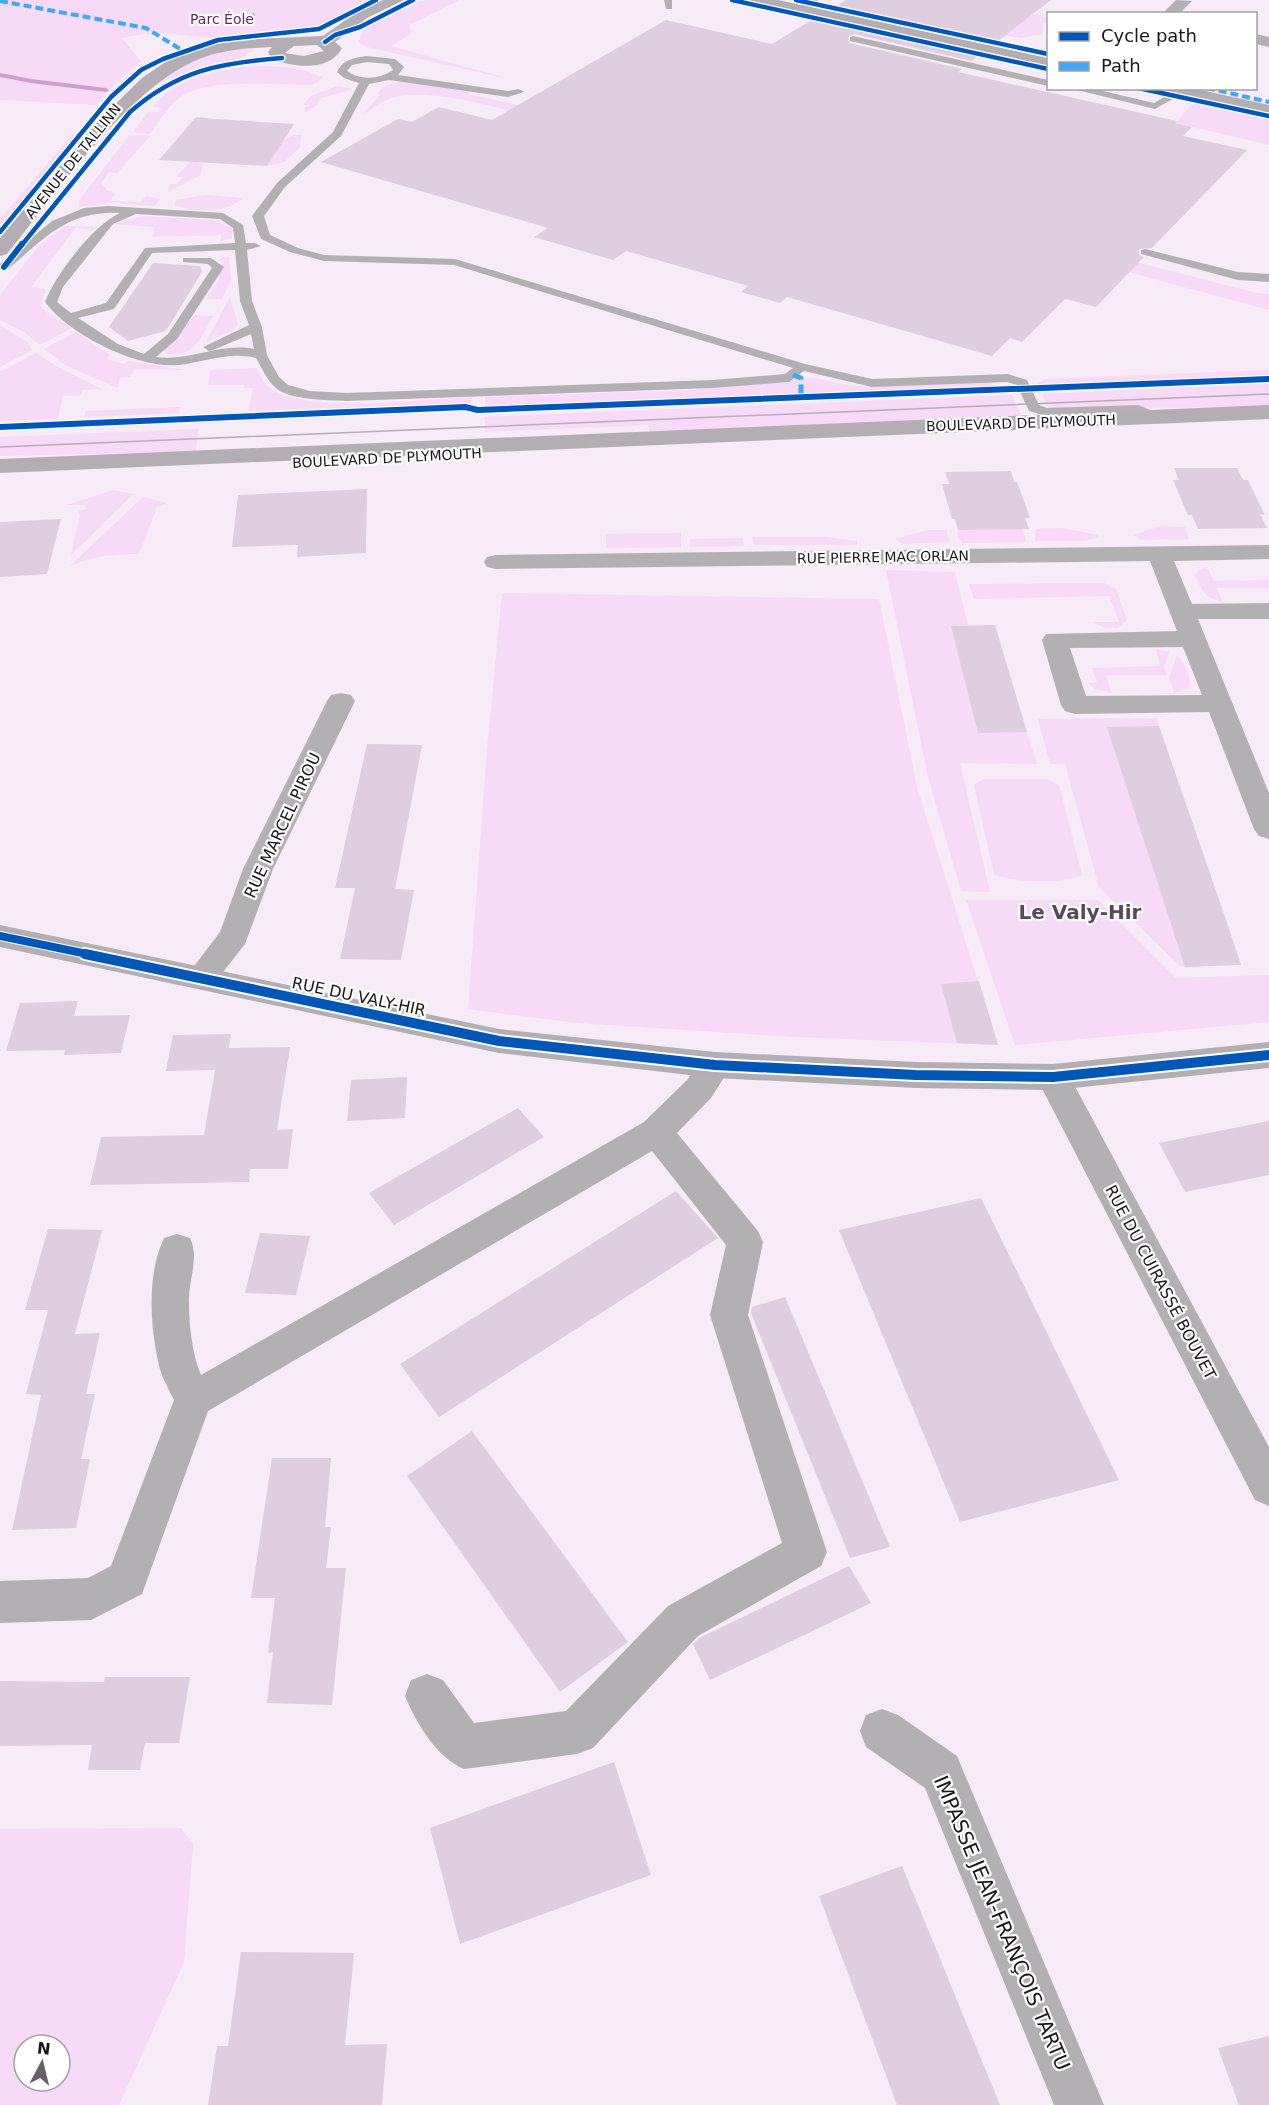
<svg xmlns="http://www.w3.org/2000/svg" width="1269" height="2105" viewBox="0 0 1269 2105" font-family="'DejaVu Sans',sans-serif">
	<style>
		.green { fill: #f7d9f8; fill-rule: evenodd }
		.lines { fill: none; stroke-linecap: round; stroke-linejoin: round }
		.stream { fill: #cc9fcd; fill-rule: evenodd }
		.building { fill: #dfcedf }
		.lane { fill: #b3b0b3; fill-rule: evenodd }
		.street { fill: #b3b0b3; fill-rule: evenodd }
		.secondary { fill: #b3aeb3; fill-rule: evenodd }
		.tram { stroke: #b5afb5; stroke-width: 1.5 }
		.quiet-far1 { stroke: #3fa9f5; stroke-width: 4; stroke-dasharray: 8 4; stroke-linecap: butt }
		.quiet { stroke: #3fa9f5; stroke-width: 5; stroke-dasharray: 10 5; stroke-linecap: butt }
		.cycleway-far3-casing { stroke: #fff; stroke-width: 7 }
		.cycleway-far2-casing { stroke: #fff; stroke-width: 8 }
		.cycleway-far1-casing { stroke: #fff; stroke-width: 10 }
		.cycleway-casing { stroke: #fff; stroke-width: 14 }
		.cycleway-far3 { stroke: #0057b8; stroke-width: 4.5 }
		.cycleway-far2 { stroke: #0057b8; stroke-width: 6 }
		.cycleway-far1 { stroke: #0057b8; stroke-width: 8 }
		.cycleway { stroke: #0057b8; stroke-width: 10 }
		.labels { text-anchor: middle; stroke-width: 4.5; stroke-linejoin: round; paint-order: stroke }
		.far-park-label { font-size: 14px; fill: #69216d; stroke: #fff }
		.far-street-label { font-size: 14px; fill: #1b151c; stroke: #fff }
		.street-label { font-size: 16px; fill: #1b151c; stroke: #fff }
		.quarter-label { font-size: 20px; font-weight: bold; fill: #584959; stroke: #fff }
		.near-street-label { font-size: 20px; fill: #1b151c; stroke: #fff }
	</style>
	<rect width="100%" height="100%" fill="#f6ebf6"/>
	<g class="green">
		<path d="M 0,0 L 373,0 L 314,29 L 219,39 L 154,32 L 122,38 L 141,61 L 120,79 L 96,105 L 0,100 Z"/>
		<path d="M 426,0 L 459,0 L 409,25 L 412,33 L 391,46 L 509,79 L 367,47 L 359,42 C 360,20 408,5 426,0 Z"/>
		<path d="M 1033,14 L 1048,17 L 1048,22 L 1043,24 L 1043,34 L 1021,38 L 1005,35 Z"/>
		<path d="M 257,47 L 242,58 L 194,69 L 153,86 C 181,58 218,51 257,47 Z"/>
		<path d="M 265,66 L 298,68 L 322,77 L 317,83 L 311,85 C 276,85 206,77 179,98 C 167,107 159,122 150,134 L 133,132 L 148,112 L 157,112 L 161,108 L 153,107 C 176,76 228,68 265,66 Z"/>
		<path d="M 411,82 L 470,92 L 468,94 L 572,117 L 561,125 C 515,114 436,85 391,98 C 380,102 372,109 363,114 L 380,95 L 378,93 C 386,82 399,82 411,82 Z"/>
		<path d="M 338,86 L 354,89 L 321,98 L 316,106 L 306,112 L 304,108 L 309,105 L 303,105 L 311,96 Z"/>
		<path d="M 1197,103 L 1269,118 L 1269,145 L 1176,123 L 1192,104 Z"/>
		<path d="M 73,134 L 78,134 L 0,226 L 0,219 Z"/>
		<path d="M 139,135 L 150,136 L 117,173 L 109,172 L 101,183 L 108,191 L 116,193 L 110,201 L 141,202 L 146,196 L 161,199 L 154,206 L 111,203 L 79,207 L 80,199 L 129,136 Z"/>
		<path d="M 294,135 L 301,135 L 300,147 L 284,162 L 267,166 L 271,160 L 256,154 Z"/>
		<path d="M 193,159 L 203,165 L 200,175 L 168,192 L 170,184 L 177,184 L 183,177 L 177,176 Z"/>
		<path d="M 205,195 L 243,198 C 227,213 194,213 175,205 L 176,200 Z"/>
		<path d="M 142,216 L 212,220 L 232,228 L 232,238 L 220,242 L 221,235 L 152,237 L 154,227 L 114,224 Z"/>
		<path d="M 65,226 L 96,227 L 91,231 L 76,227 L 31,287 L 46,289 L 41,305 L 46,312 L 72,328 L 40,345 L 24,332 L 0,320 L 0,295 L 39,246 Z"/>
		<path d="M 229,256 L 231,280 L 222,299 L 206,299 L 218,280 L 223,263 L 219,259 Z"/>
		<path d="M 1135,262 L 1257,293 L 1269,294 L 1269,310 L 1128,272 Z"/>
		<path d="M 230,297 L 238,324 L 235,329 L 206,342 Z"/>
		<path d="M 195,315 L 213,316 C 202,336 193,360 166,353 L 164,350 Z"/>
		<path d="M 0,325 L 27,342 L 32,350 L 0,367 Z"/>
		<path d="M 76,332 L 110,355 L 107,359 L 123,364 L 128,361 L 186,370 L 135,369 L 130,377 L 120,378 L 118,388 L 67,366 L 44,349 Z"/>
		<path d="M 36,353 L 58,367 L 102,389 L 82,390 L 81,395 L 63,396 L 58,419 L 0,421 L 0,372 Z"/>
		<path d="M 257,368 C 262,380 266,388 280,394 C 323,412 423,399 472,397 L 472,403 L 249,411 L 253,388 L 244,388 L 244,385 L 208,385 L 211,370 Z"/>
		<path d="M 1269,370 L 1269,375 L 1037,384 L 1045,379 Z"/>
		<path d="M 814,378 L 853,386 L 991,381 L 993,387 L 485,406 L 485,397 L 693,390 Z"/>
		<path d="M 1269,384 L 1269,406 C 1195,409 1123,406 1049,410 L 1042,394 Z"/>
		<path d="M 1012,395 L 1022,416 L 650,432 L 648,425 L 485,432 L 485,417 Z"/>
		<path d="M 180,407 L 179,413 L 84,417 L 86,411 Z"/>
		<path d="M 199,429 L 196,451 L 0,456 L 0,437 Z"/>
		<path d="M 113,490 L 133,494 L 71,555 L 80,515 L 78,511 L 85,510 L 86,505 L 67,505 Z"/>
		<path d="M 143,497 L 167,503 L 157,507 L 139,554 C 113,554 93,556 70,566 Z"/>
		<path d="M 1161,526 L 1185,527 L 1189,539 L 1142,540 L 1133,535 Z"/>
		<path d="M 1062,528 L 1098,535 L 1098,537 L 1085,541 L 1035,541 L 1036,529 Z"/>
		<path d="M 1023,529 L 1026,542 L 962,543 L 957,536 L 958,530 Z"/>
		<path d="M 928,530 L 946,530 L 950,542 L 903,544 L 895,539 Z"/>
		<path d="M 681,533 L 681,547 L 606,548 L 606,534 Z"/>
		<path d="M 752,537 L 826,537 L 857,541 L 857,545 L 754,545 Z"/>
		<path d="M 743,538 L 744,546 L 690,547 L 690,539 Z"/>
		<path d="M 1207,567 L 1214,581 L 1269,580 L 1269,588 L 1217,588 L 1223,602 C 1205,598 1202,591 1195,575 L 1199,570 Z"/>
		<path d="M 886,570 L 955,572 L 968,625 L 952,626 L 978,732 L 1027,732 L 1037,764 L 960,763 L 990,892 L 961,891 L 928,777 Z"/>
		<path d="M 1104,583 L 1116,589 L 1127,620 L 1118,628 L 1105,628 L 1093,622 L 1119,622 L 1109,596 L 974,599 L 969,584 Z"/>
		<path d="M 502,593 L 879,599 L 917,787 L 998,1045 L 796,1037 L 577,1023 L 468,1009 L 487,749 Z"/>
		<path d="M 1156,649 L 1169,652 L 1164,666 L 1167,675 L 1106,675 L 1111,693 L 1095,689 L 1088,683 L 1097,682 L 1092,668 L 1160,666 Z"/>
		<path d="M 1177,655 C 1185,663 1193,678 1188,689 L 1174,693 L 1169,678 Z"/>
		<path d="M 1156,718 L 1159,726 L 1185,967 L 1179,965 L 1099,887 L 1065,764 L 1050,764 L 1038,719 Z"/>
		<path d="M 983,779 L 1047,779 L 1059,785 L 1082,875 C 1063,884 1013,883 994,874 L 974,785 Z"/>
		<path d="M 966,900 L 1098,900 L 1176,978 L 1269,975 L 1269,1022 L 1015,1045 Z"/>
		<path d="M 181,1828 L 193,1844 L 184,1962 L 119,2105 L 0,2105 L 0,1829 ZM 24,2045 L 60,2045 L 60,2081 L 24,2081 Z"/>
	</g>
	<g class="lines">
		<path class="stream" d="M 0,73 L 31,79 L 106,88 L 109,90 L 106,92 L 31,83 L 0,77 Z"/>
	</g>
	<g class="building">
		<path d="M 846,0 L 1051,0 L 994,44 L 831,9 Z"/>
		<path d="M 813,19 L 979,55 L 972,61 L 854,34 L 848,37 L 849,43 L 962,69 L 958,72 L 1177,121 L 1175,123 L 1192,127 L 1183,136 L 1247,150 L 1152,248 L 1139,249 L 1139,255 L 1144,257 L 1096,307 L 1065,299 L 1022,342 L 1010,338 L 992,356 L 787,297 L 780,303 L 741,292 L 748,286 L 626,251 L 613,260 L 534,237 L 548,228 L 321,162 L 398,119 L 412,122 L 439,107 L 492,120 L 666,20 L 772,44 Z"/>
		<path d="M 196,117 L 215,119 L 294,124 L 267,166 L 159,160 Z"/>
		<path d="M 153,263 L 200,266 L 202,272 L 166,331 L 128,341 L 109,327 Z"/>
		<path d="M 1174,468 L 1237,468 L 1243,480 L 1248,480 L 1265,515 L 1260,514 L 1267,528 L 1198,529 L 1192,515 L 1188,515 L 1173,480 L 1179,480 Z"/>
		<path d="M 1011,471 L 1014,482 L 1017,482 L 1030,518 L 1025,518 L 1029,529 L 958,530 L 955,519 L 952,519 L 942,484 L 949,484 L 945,472 Z"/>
		<path d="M 367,489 L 366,553 L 297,557 L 298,545 L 232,547 L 238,495 Z"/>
		<path d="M 61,519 L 47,574 L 0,577 L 0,522 Z"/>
		<path d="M 995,625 L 1017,699 L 1027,732 L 978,733 L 951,626 Z"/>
		<path d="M 1159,726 L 1223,911 L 1241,965 L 1185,967 L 1107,727 Z"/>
		<path d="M 367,744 L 422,745 L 395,889 L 414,890 L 401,960 L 340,959 L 355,888 L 335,888 Z"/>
		<path d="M 979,981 L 998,1045 L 957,1043 L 941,984 Z"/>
		<path d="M 78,1001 L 74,1016 L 130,1015 L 121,1053 L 64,1055 L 65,1050 L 6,1051 L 20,1003 Z"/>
		<path d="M 231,1034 L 229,1048 L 290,1047 L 277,1130 L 293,1129 L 288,1169 L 250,1169 L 249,1182 L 90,1185 L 101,1137 L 204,1135 L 215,1070 L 166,1071 L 173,1035 Z"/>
		<path d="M 407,1077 L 405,1118 L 347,1121 L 351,1080 Z"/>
		<path d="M 518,1108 L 544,1137 L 394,1225 L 369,1193 Z"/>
		<path d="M 1269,1121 L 1269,1175 L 1185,1192 L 1159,1143 Z"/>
		<path d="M 676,1191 L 718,1238 L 439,1417 L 400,1364 Z"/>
		<path d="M 981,1198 L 1119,1480 L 960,1522 L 839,1230 Z"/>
		<path d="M 48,1229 L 102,1230 L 75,1334 L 100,1333 L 86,1394 L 95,1394 L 81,1459 L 90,1459 L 76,1528 L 12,1530 L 41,1395 L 26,1394 L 48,1310 L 25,1310 Z"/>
		<path d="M 260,1233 L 310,1236 L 296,1295 L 245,1293 Z"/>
		<path d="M 785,1297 L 890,1547 L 850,1558 L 751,1313 L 752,1307 Z"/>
		<path d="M 472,1431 L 628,1642 L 560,1692 L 407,1476 Z"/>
		<path d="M 272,1458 L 331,1458 L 325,1527 L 331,1527 L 326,1568 L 346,1568 L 332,1705 L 267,1703 L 273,1652 L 268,1653 L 275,1598 L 251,1598 Z"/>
		<path d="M 849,1566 L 871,1603 L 710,1680 L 693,1644 L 699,1638 Z"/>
		<path d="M 105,1677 L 190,1677 L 179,1743 L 145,1743 L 140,1770 L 88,1770 L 92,1745 L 0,1746 L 0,1681 L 104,1682 Z"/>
		<path d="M 614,1762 L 651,1875 L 460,1944 L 430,1828 Z"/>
		<path d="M 902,1866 L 1000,2105 L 897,2105 L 819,1896 Z"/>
		<path d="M 241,1952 L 354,1953 L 345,2045 L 387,2044 L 382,2105 L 208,2105 L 217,2046 L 228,2046 Z"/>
		<path d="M 1269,2036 L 1269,2105 L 1239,2105 L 1218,2048 Z"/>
	</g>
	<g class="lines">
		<g class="lane">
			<path d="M 664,0 L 672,0 L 672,9 L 666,9 Z"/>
			<path d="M 808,0 L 818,0 L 804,12 L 798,12 L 798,8 Z"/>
			<path d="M 853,36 L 1048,80 L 1048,86 L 850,41 L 850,37 Z"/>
			<path d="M 367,56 L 395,59 L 404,67 L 398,75 L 508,91 L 519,89 L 524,92 L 508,97 L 389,80 L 369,84 L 341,136 L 285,187 L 264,216 L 270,235 L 298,248 L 324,255 L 455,259 L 805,364 L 872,379 L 1008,374 L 1027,380 L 1039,405 L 1047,408 L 1138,405 L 1168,417 L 1161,421 L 1137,413 L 1046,416 L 1029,411 L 1017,385 L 1007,382 L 872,387 L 804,371 L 789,382 L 712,388 L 346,401 C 328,400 291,400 277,389 C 267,381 262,368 256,358 C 229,351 205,362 179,365 C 138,369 69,335 45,302 C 56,274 93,225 120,213 C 68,210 45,238 8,269 L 0,269 L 0,264 L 52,221 L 84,208 L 108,206 L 223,213 L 243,225 L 246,243 L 255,243 L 261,246 L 247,250 L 252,301 L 262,327 L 267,355 L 279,377 L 288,385 L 310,391 L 346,393 L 712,380 L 785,374 L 793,368 L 454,265 L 324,261 L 290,252 L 261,239 L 252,216 L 277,183 L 333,132 L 359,83 L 344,78 L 337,72 C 343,59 354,58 367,56 ZM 367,62 L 389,64 L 393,70 C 380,79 361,81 347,71 L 352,65 ZM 136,214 L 220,219 L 233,228 L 235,243 L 145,248 L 106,303 L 71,313 L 57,302 L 63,287 L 113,224 ZM 235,250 L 240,301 L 249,325 L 203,347 L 209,351 L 213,350 L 251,334 L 254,349 C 220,342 189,362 156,357 L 177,339 L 224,267 L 211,258 L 183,258 L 183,262 L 208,264 L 212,268 L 168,334 L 144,354 L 118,344 L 78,318 L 114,309 L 152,253 Z"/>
			<path d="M 1069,88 L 1090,88 L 1154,103 L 1177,90 L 1185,92 L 1155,109 Z"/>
			<path d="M 1145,249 L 1238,272 L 1269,274 L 1269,282 L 1238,280 L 1141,254 L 1141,250 Z"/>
		</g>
		<g class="street">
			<path d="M 1176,0 L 1192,1 L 1179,14 L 1162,14 Z"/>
			<path d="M 1256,34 L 1269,37 L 1269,47 L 1256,44 Z"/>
			<path d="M 1269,545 L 1269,559 L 1174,561 L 1192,604 L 1269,603 L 1269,619 L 1198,619 L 1269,793 L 1269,839 L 1259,836 L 1254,829 L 1209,712 L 1075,714 L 1065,711 L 1061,705 L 1042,640 L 1046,634 L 1177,631 L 1150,561 L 496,569 L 487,567 L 484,562 L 487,557 L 496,555 ZM 1183,647 L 1202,695 L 1086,696 L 1070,648 Z"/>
			<path d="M 341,693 L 351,695 L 355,701 L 273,869 L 245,944 L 213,985 L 202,989 L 191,985 L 186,977 L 220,932 L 243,869 L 327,701 L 331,695 Z"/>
			<path d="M 715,1052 L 727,1056 L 732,1065 L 711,1098 L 677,1133 L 758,1231 L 763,1242 L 748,1315 L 827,1552 L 821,1566 L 698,1636 L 593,1748 L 577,1754 L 464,1769 C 437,1758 416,1723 405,1696 L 411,1680 L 427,1674 L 443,1680 L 474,1723 L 566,1711 L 668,1606 L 782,1543 L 710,1315 L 726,1245 L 652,1151 L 208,1411 L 142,1594 L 91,1620 L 0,1623 L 0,1581 L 88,1578 L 111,1566 L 174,1400 C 168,1388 160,1374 158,1361 C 150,1324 147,1273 164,1238 L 177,1234 L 190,1238 C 200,1258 188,1280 189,1302 C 189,1325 192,1354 201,1375 L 644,1122 L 687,1080 L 703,1056 Z"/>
			<path d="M 1053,1064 L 1065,1068 L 1269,1447 L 1269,1506 L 1255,1500 L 1036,1077 L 1041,1068 Z"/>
			<path d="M 882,1709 L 898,1715 L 957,1756 L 1104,2105 L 1054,2105 L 925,1788 L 866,1747 L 860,1731 L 866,1715 Z"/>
		</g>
		<g class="secondary">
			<path d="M 383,0 L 404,0 L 367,18 L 335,42 L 342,48 C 330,72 292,68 271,58 L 268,52 L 272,47 C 248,48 222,50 199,59 C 129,87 55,195 7,254 L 0,256 L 0,238 L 99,120 L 142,78 L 164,63 L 188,52 L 221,43 L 253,39 L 323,36 L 357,12 ZM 317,45 L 324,51 L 304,56 L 285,53 L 294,46 Z"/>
			<path d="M 749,0 L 778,0 L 1048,58 L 1048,68 L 757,5 Z"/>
			<path d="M 1158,88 L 1192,88 L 1269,105 L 1269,115 L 1166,93 Z"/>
			<path d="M 1269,405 L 1269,419 L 0,473 L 0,459 Z"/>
			<path d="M 0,925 L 499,1029 L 715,1052 L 916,1062 L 1053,1064 L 1269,1042 L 1269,1068 L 1053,1090 L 916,1088 L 715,1078 L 499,1053 L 0,947 Z"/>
		</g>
		<path class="tram" d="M 0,447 L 1269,394"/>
		<g class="quiet-far1">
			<path d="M 0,1 L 146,28 L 185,52"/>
			<path d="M 252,14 L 253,17"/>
			<path d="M 1207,88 L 1269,102"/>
		</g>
		<path class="quiet" d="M 793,375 L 801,378 L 801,397"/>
		<g class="cycleway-far3-casing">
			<g id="cycleway-far3">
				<path d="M 732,0 L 1048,69"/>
				<path d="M 796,0 L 1048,54"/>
				<path d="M 325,42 L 335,35 L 360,27 L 413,0"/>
				<path d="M 1138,88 L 1269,116"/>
				<path d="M 0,232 L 111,97 L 141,70 L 163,59 L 218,40 L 319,29 L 376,0"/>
				<path d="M 21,246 L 130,112 C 178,70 220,63 282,58"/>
			</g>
		</g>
		<g class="cycleway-far2-casing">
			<g id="cycleway-far2">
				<path d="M 4,267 L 22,244"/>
				<path d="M 0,427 L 465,407 L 478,410 L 1269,379"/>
			</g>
		</g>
		<g class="cycleway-far1-casing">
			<path id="cycleway-far1" d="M 0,936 L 92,955"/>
		</g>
		<g class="cycleway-casing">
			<path id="cycleway" d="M 85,954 L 499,1041 L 715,1065 L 916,1075 L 1053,1077 L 1269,1055"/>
		</g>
		<use href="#cycleway-far3" class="cycleway-far3"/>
		<use href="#cycleway-far2" class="cycleway-far2"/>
		<use href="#cycleway-far1" class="cycleway-far1"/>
		<use href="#cycleway" class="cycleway"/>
	</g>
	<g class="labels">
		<g class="far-park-label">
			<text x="222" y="24">Parc Éole</text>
		</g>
		<g class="far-street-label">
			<text transform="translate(73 161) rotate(-51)" y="5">AVENUE DE TALLINN</text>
			<text transform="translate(1021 423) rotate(-2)" y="5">BOULEVARD DE PLYMOUTH</text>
			<text transform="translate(387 458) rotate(-3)" y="5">BOULEVARD DE PLYMOUTH</text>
			<text transform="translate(883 557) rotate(-1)" y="5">RUE PIERRE MAC ORLAN</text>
		</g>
		<g class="street-label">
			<text transform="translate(282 825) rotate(-65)" y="6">RUE MARCEL PIROU</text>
			<text transform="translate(359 996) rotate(12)" y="6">RUE DU VALY-HIR</text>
			<text transform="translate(1161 1282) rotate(62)" y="6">RUE DU CUIRASSÉ BOUVET</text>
		</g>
		<g class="quarter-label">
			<text x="1080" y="919">Le Valy-Hir</text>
		</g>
		<g class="near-street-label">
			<text transform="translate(1002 1923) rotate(67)" y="7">IMPASSE JEAN-FRANÇOIS TARTU</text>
		</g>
	</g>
	<rect x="1047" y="12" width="210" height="78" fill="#ffffff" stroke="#a4a1a4" stroke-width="1.5"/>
	<rect x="1059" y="32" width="30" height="9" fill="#0057b8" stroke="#a4a1a4" stroke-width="1.5"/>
	<text x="1101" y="42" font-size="18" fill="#1b151c">Cycle path</text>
	<rect x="1059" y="62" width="30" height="9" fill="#3fa9f5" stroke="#a4a1a4" stroke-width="1.5"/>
	<text x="1101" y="72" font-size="18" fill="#1b151c">Path</text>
	<g transform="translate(42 2063) rotate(7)"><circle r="28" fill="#ffffff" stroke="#a4a1a4" stroke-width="1.5"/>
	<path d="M0-4.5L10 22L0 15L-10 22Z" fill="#686068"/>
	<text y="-9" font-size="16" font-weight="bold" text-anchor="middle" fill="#1b151c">N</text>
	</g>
</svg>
